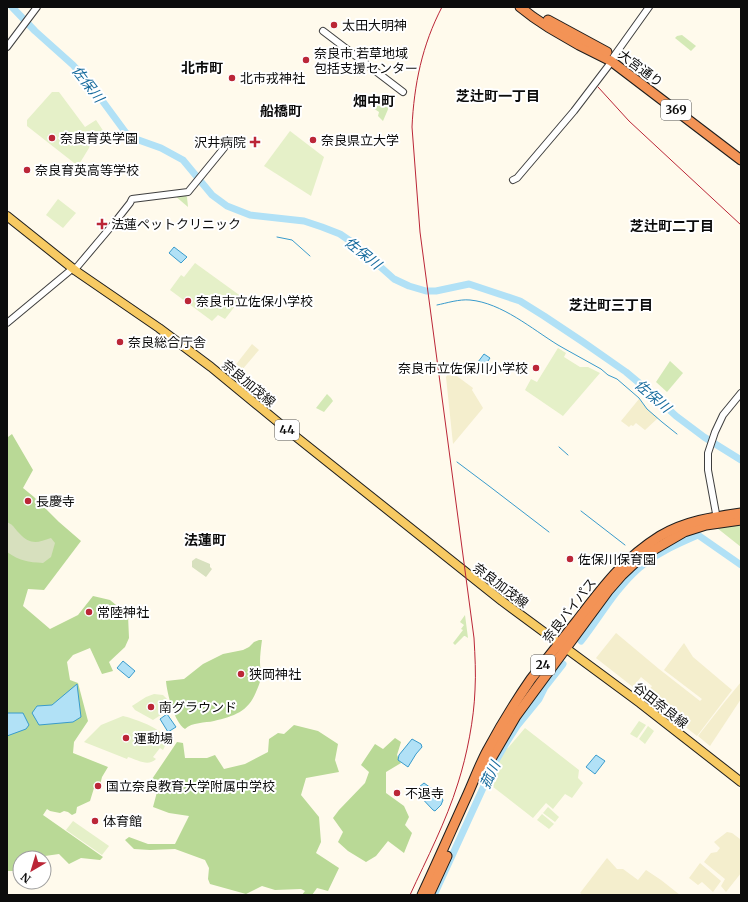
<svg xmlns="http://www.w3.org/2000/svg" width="748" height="902" viewBox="0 0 748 902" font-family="Merriweather,'Noto Sans JP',serif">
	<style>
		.farmland { fill: #f4eecd }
		.green { fill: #d4e9b6 }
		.forest { fill: #b9d996 }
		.cemetery { fill: #d7e0be }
		.pitch { fill: #e5f0c8 }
		.water { fill: #b1e1f6; stroke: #399bcc }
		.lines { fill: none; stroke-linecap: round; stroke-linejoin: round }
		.stream { stroke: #399bcc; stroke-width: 1 }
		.river { stroke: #b1e1f6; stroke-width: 7 }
		.minor-casing { stroke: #3f3f3f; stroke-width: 8 }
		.major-casing { stroke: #1d1d1d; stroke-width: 10 }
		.highway-casing { stroke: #1d1d1d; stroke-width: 11 }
		.minor { stroke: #fff; stroke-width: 6 }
		.major { stroke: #f7ca63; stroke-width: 8 }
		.highway { stroke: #f39356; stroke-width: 9 }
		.rail { stroke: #bb2637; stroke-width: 1 }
		.poi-dot { fill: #bb2637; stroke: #fff; stroke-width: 1.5 }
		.labels { text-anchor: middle; stroke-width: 4; stroke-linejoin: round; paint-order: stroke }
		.shield { fill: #fff; stroke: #555; stroke-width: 1 }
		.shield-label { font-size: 12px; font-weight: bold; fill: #0c0c0c }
		.poi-label { font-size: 13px; fill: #0c0c0c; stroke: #fff; text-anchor: start }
		.street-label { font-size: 13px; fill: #0c0c0c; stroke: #fff }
		.neighbourhood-label { font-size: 14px; font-weight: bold; fill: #0c0c0c; stroke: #fff }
		.water-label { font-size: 14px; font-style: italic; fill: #176b9d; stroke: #fff }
	</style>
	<rect width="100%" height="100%" fill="#fffaec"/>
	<g class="farmland">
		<path d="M 252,344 L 259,350 L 236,377 L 230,372 Z"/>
		<path d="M 450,371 L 473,388 L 472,390 L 483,408 L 453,444 L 446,377 Z"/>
		<path d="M 639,399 L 647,409 L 658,418 L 645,430 L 636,423 L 633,426 L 631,425 L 629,427 L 621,421 Z"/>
		<path d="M 616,633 L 659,669 L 700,701 L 702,699 L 664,670 L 684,643 L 693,657 L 732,690 L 697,736 L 645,695 L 652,686 L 641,677 L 633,687 L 596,658 Z"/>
		<path d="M 741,682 L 741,699 L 710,746 L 698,736 L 723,704 Z"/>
		<path d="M 727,832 L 732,833 L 740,839 L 741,839 L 741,873 L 726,892 L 721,886 L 725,879 L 704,862 L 711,853 L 717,852 L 720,848 L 714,842 Z"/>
		<path d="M 607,858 L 617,869 L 623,869 L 638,880 L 646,870 L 661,880 L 680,895 L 583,895 L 580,893 Z"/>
		<path d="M 700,863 L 721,881 L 713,892 L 702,882 L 698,885 L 689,878 Z"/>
	</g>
	<g class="green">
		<path d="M 682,35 L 696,46 L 691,51 L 675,38 L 677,36 Z"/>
		<path d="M 379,100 L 389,107 L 383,121 L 378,116 L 379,112 L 373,108 Z"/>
		<path d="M 184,194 L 187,197 L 188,207 L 174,195 Z"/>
		<path d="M 670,361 L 683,373 L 667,392 L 656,382 Z"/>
		<path d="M 327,394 L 331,398 L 333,401 L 324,412 L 316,408 Z"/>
		<path d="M 741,525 L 741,547 L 717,528 L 719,528 Z"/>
		<path d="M 465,615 L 468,638 L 465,636 L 464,636 L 455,645 L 453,643 L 463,630 L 461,629 L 464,625 L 460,622 Z"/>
	</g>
	<g class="forest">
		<path d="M 12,434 L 33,470 L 23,488 L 34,497 L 59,522 L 81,541 L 44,590 L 28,589 L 23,606 L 50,629 L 78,615 L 93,596 L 110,600 L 128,615 L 129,638 L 125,647 L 109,662 L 113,671 L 102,674 L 90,648 L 73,655 L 67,662 L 70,680 L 78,683 L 88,721 L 74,742 L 73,753 L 108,767 L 102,777 L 100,785 L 94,788 L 90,801 L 77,807 L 76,813 L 72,815 L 68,812 L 64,811 L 60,813 L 50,811 L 47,809 L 43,815 L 103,857 L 100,860 L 81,858 L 69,864 L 59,854 L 45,856 L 44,862 L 44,858 L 20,858 L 20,873 L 17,871 L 7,871 L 7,439 L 8,437 Z"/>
		<path d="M 259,640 L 262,640 C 261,647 260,655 260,662 C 260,667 261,672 261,678 C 260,683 258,687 256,692 C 248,712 234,716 214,721 C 205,723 192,722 185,729 C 174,722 167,693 166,681 L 184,679 L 203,664 L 223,654 L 243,650 L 249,647 L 254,642 Z"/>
		<path d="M 294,725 L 318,731 L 338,744 L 335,760 L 339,772 L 306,778 L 301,795 L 319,817 L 321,842 L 316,853 L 339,868 L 328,891 L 317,888 L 312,895 L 302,895 L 305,891 L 301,889 L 275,890 L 262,886 L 246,894 L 210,884 L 208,879 L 209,868 L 205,860 L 175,849 L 150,850 L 134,849 L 125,840 L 129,837 L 148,844 L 175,844 L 189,816 L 169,813 L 153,807 L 157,792 L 148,785 L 177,742 L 183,743 L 185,758 L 207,758 L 215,755 L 224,769 L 245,764 L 268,752 L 269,739 L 278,733 L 284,734 Z"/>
		<path d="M 395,738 L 401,742 L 397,755 L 401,763 L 386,772 L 386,793 L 404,806 L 409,817 L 405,825 L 412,833 L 404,853 L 388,841 L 376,856 L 366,862 L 348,851 L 338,842 L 343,832 L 333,818 L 339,810 L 365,783 L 369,772 L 361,765 L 375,744 L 383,749 Z"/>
	</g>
	<g class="cemetery">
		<path d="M 7,522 C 15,526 13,527 19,533 C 30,545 37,543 51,538 L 55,543 L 51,557 L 43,563 C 28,562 20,561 7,552 Z"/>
		<path d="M 196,558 L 210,564 L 210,567 L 212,569 L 206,577 L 192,567 L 192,561 Z"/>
	</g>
	<g class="pitch">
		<path d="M 52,92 L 59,92 L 85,127 L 96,120 L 104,132 L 90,144 L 89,148 L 78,166 L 27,126 L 27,120 Z"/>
		<path d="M 290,131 L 324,157 L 311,196 L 264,166 Z"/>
		<path d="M 58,199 L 76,213 L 63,228 L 46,215 Z"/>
		<path d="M 195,263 L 242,297 L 225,319 L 218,315 L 212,321 L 170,290 L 181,275 L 184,277 Z"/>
		<path d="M 558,348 L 566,353 L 564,357 L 580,367 L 588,367 L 600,373 L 563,416 L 525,390 L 531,379 L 537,382 Z"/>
		<path d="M 154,694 L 163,695 L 167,699 L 170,709 L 153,720 L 135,710 L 132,706 L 146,697 Z"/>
		<path d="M 123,716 C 132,718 158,727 163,735 C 166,740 166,745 163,750 L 160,748 L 153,757 L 156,759 C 148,767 138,760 128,757 L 127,759 L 84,742 L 101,725 Z"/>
		<path d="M 639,721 L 646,725 L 637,738 L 630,734 Z"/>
		<path d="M 648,726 L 654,731 L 645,744 L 639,739 Z"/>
		<path d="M 525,728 L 579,770 L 578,778 L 583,783 L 572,798 L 565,794 L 553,809 L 546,803 L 533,818 L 488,783 L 504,749 L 508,748 Z"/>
		<path d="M 548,807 L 559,817 L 555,822 L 543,813 Z"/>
		<path d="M 542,814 L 554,824 L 549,829 L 537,820 Z"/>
		<path d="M 73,821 L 109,846 L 102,855 L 66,830 Z"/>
	</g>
	<g class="water">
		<path d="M 174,247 L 187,257 L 181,263 L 169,253 Z"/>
		<path d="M 484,354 L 490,358 L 481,371 L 475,366 Z"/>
		<path d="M 123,661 L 135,671 L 129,678 L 117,668 Z"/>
		<path d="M 77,684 L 81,717 L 73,722 L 39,725 L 32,713 L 37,706 L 52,705 Z"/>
		<path d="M 7,713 L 23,713 L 29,725 L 26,729 L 7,736 Z"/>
		<path d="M 167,714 L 176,727 L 168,732 L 160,719 Z"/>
		<path d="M 412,739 L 421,744 L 422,747 L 416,754 L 408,767 L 398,760 L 399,755 Z"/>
		<path d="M 596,755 L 605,761 L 595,774 L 586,767 Z"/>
		<path d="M 424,783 L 438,793 L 443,800 L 441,805 L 435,811 L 433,810 L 416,792 L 419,787 Z"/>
	</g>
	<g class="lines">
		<g class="stream">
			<path d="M 277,237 L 292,240 L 310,256"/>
			<path d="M 437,305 C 447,303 459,299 470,300 C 502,303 532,329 558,345 L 565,349 L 601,369 L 608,375 L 617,379 L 639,398 L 647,409 L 662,422 L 677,434"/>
			<path d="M 559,447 L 568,455"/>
			<path d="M 457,462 L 489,486 L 549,532"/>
			<path d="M 581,511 L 625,545"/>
		</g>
		<g class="river">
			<path d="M 12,7 L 35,31 L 73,65 L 90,84 L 126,133 L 133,138 L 161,148 L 183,160 L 212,195 L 227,206 L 250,215 L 304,221 L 322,227 L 340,234 L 356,245 L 394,279 L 409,286 L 426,291 L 436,291 L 469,284 L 520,301 L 544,316 L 583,342 L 626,372 L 650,392 L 676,416 L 704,437 L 741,460"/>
			<path d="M 581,641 C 600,617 615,589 639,568 C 656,553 678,544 698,535 L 741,565"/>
			<path d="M 434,895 L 494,764 L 508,740 L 517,726 L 539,699 L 545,687 L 563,664"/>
		</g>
		<g class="minor-casing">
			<g id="minor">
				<path d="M 323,31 L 403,92"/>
				<path d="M 7,47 L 37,7"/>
				<path d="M 513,180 L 517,178 L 574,111 L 609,65 L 614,56 L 649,7"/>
				<path d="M 7,323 L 72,269 L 77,267 L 115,222 L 130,203 L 132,199 L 188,192 L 224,148"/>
				<path d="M 717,519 L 708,470 L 708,453 L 715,432 L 723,415 L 741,393"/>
			</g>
		</g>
		<g class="major-casing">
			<path id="major" d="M 7,216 L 76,271 L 159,328 L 211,367 L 290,432 L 502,601 L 640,703 L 741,782"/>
		</g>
		<g class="highway-casing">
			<g id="highway">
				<path d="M 520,7 L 533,17 L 548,27 L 579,45 L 611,61 L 741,160"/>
				<path d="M 548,20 L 607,52"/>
				<path d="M 484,773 L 488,764 L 516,716 L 608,591 L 622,575 L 640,558 L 648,553 L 684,532 L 706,525 L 741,520"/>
				<path d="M 422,895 C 437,863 451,831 466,798 C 473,783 479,766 487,751 C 500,727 515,702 531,679 C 546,660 561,641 576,622 C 602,588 623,559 660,536 C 685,521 713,517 741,513"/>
				<path d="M 429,895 L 447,856"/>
			</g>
		</g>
		<use href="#minor" class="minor"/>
		<use href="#major" class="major"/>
		<use href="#highway" class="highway"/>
		<g class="rail">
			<path d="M 598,87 L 629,121 L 741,225"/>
			<path d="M 410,895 C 427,858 446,822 458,783 C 467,755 474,719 475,690 C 476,673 475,656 474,638 L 420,232 L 412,127 C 414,85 422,45 442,7"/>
		</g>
	</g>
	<g class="poi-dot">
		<circle cx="334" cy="25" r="4"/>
		<circle cx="306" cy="60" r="4"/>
		<circle cx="232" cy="78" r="4"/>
		<circle cx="52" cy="138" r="4"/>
		<circle cx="313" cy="140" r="4"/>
		<path d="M253 136h4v4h4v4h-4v4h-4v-4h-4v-4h4z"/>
		<circle cx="27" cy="170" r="4"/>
		<path d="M100 218h4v4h4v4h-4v4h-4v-4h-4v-4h4z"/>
		<circle cx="188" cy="301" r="4"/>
		<circle cx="120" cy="342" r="4"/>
		<circle cx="536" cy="368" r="4"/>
		<circle cx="28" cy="501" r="4"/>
		<circle cx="570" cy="559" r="4"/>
		<circle cx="89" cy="612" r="4"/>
		<circle cx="241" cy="674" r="4"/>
		<circle cx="151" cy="707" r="4"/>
		<circle cx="126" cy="738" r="4"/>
		<circle cx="98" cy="786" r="4"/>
		<circle cx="397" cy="793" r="4"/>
		<circle cx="95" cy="821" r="4"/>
	</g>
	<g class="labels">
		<g class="shield">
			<rect x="661" y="100" width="30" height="20" rx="3"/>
			<rect x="275" y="420" width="24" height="20" rx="3"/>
			<rect x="531" y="655" width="24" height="20" rx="3"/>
		</g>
		<g class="shield-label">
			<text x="676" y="114">369</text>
			<text x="287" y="434">44</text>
			<text x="543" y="669">24</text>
		</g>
		<g class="poi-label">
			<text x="342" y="30">太田大明神</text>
			<text x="314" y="58">奈良市 若草地域<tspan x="314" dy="15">包括支援センター</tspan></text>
			<text x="240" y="83">北市戎神社</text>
			<text x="60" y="143">奈良育英学園</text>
			<text x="321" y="145">奈良県立大学</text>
			<text x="246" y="147" text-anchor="end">沢井病院</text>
			<text x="35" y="175">奈良育英高等学校</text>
			<text x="111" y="229">法蓮ペットクリニック</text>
			<text x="196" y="306">奈良市立佐保小学校</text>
			<text x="128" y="347">奈良総合庁舎</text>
			<text x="528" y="373" text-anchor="end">奈良市立佐保川小学校</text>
			<text x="36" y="506">長慶寺</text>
			<text x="578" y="564">佐保川保育園</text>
			<text x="97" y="617">常陸神社</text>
			<text x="249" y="679">狭岡神社</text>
			<text x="159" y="712">南グラウンド</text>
			<text x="134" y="743">運動場</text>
			<text x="106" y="791">国立奈良教育大学附属中学校</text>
			<text x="405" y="798">不退寺</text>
			<text x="103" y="826">体育館</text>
		</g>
		<g class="street-label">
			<text transform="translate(641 68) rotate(37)" y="5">大宮通り</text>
			<text transform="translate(249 383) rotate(40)" y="5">奈良加茂線</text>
			<text transform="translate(501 585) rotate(37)" y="5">奈良加茂線</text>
			<text transform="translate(569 610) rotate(-52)" y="5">奈良バイパス</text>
			<text transform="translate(661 705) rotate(38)" y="5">谷田奈良線</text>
		</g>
		<g class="neighbourhood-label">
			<text x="202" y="73">北市町</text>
			<text x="498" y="101">芝辻町一丁目</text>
			<text x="374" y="106">畑中町</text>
			<text x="281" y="116">船橋町</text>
			<text x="672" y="231">芝辻町二丁目</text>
			<text x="611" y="310">芝辻町三丁目</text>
			<text x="205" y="545">法蓮町</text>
		</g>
		<g class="water-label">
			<text transform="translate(88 84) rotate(52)" y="5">佐保川</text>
			<text transform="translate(363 253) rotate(39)" y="5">佐保川</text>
			<text transform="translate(653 396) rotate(41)" y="5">佐保川</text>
			<text transform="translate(490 775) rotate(-65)" y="5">菰川</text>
		</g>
	</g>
	<rect width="748" height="902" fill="none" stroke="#0c0c0c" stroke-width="16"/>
	<g transform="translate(32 870) rotate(218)"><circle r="19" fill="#ffffff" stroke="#9e9e9e"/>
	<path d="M0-3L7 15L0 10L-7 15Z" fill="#bb2637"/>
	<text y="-6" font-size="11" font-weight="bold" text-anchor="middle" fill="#0c0c0c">N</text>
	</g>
</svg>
